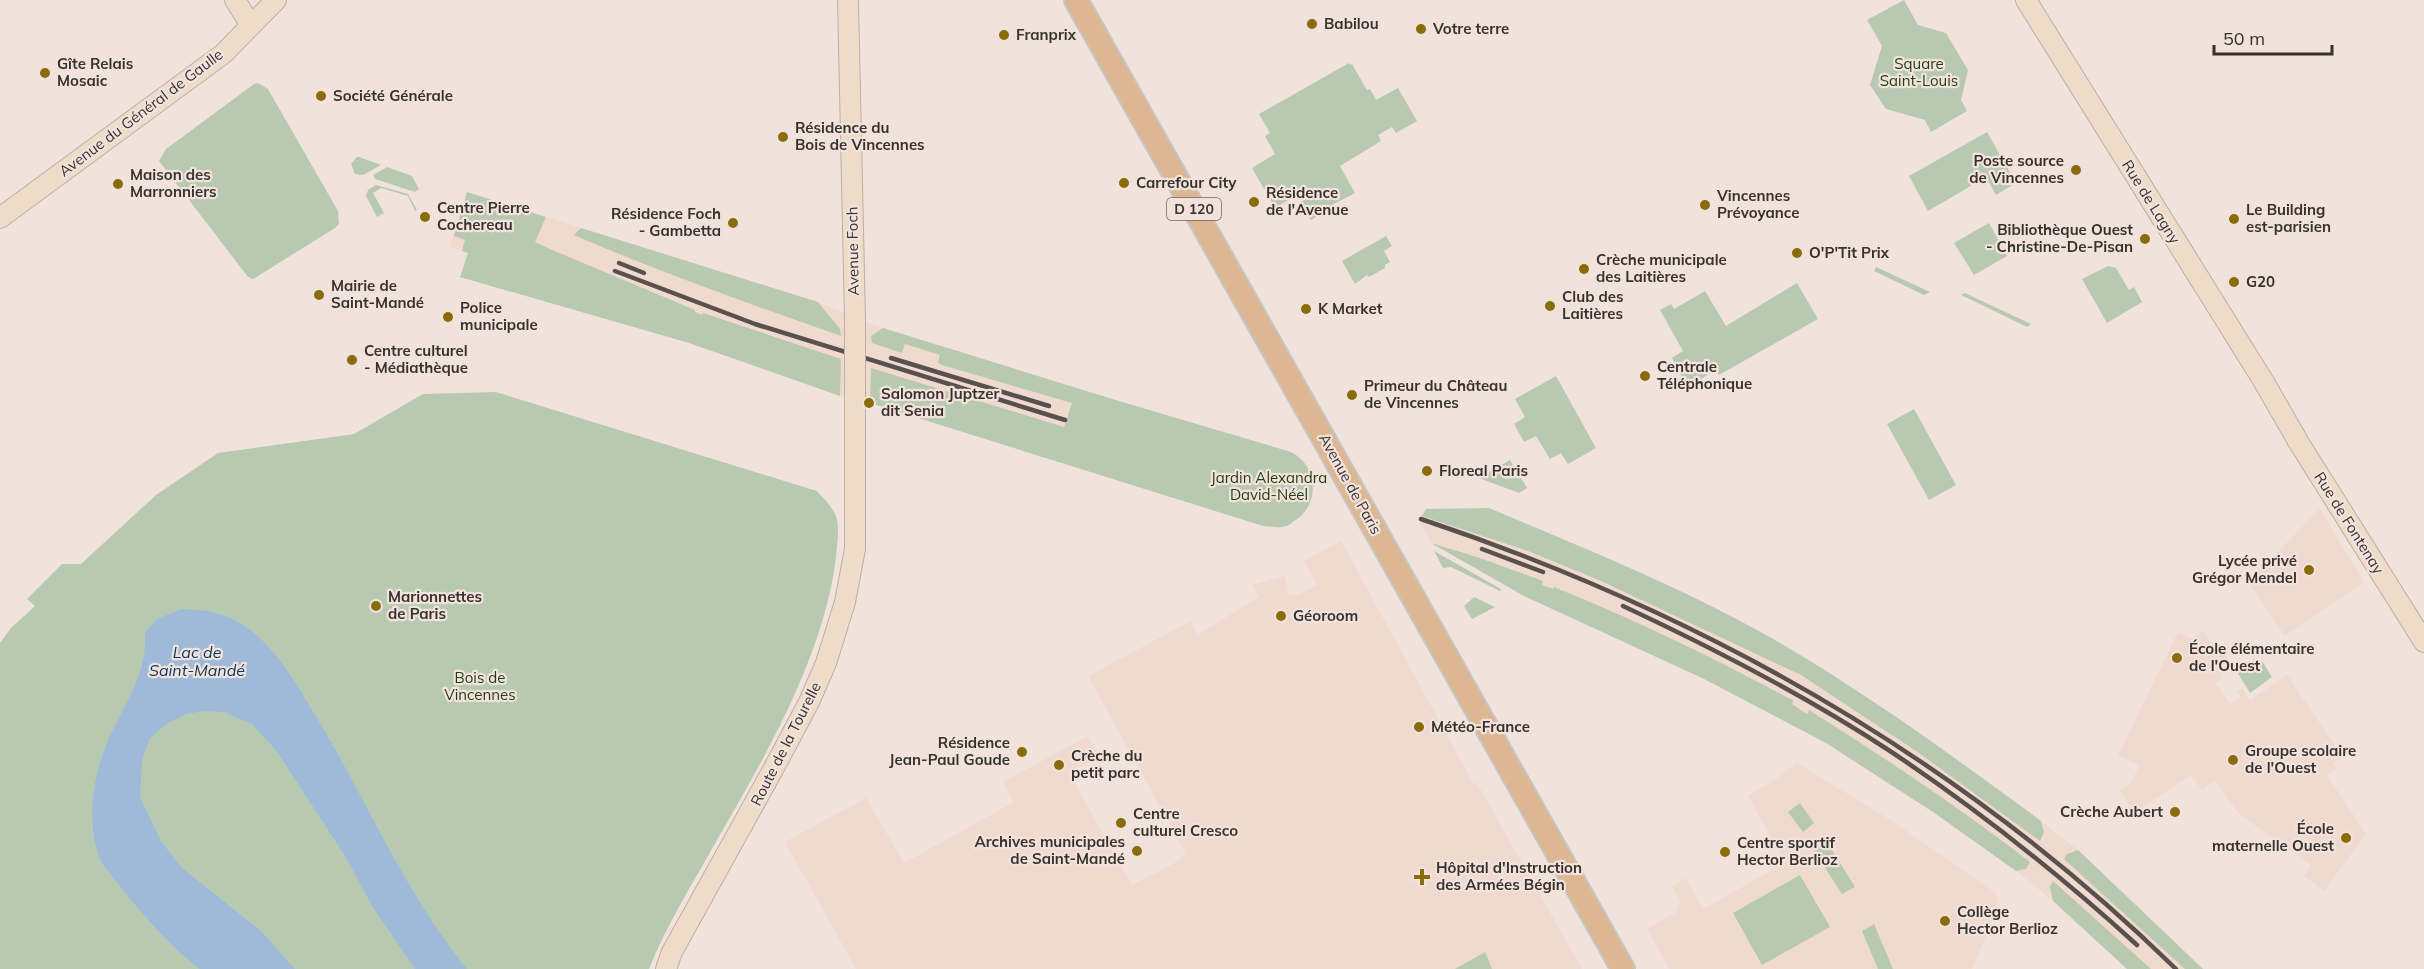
<svg xmlns="http://www.w3.org/2000/svg" width="2424" height="969" viewBox="0 0 2424 969" font-family="Mulish,sans-serif">
	<style>
		.built { fill: #f0d9ce }
		.green { fill: #b8c9b2 }
		.water { fill: #9ebad8 }
		.lines { fill: none; stroke-linecap: round; stroke-linejoin: round }
		.secondary-casing { stroke: #bcaea8; stroke-width: 22 }
		.primary-casing { stroke: #c7c6c5; stroke-width: 26 }
		.secondary { stroke: #eedbc8; stroke-width: 20 }
		.primary { stroke: #dcb791; stroke-width: 22 }
		.rail { stroke: #59514e; stroke-width: 4.5 }
		.secondary-bridge-casing { stroke: #bcaea8; stroke-width: 22; stroke-linecap: butt }
		.secondary-bridge { stroke: #eedbc8; stroke-width: 20 }
		.poi-dot { fill: #8a6c0c; stroke: #f1e3dc; stroke-width: 2 }
		.labels { text-anchor: middle; stroke-width: 4.5; stroke-linejoin: round; paint-order: stroke }
		.shield { fill: #f1e3dc; stroke: #706763; stroke-width: 1.5 }
		.shield-label { font-size: 14px; font-weight: bold; fill: #38322f }
		.poi-label { font-size: 15px; font-weight: bold; fill: #38322f; stroke: #f1e3dc; text-anchor: start }
		.park-label { font-size: 15px; fill: #1f3d0d; stroke: #f1e3dc }
		.street-label { font-size: 15px; fill: #38322f; stroke: #f1e3dc }
		.water-label { font-size: 16px; font-style: italic; fill: #0a365d; stroke: #f1e3dc }
	</style>
	<rect width="100%" height="100%" fill="#f1e3dc"/>
	<g class="built">
		<path d="M 467,192 L 818,302 L 883,328 L 1077,388 L 1060,439 L 840,396 L 689,343 L 460,277 L 468,253 L 450,247 Z"/>
		<path d="M 1426,509 L 1713,607 L 1782,645 L 1923,735 L 2041,821 L 2078,850 L 2203,969 L 2127,969 L 2053,901 L 2016,871 L 1933,812 L 1826,743 L 1722,681 L 1431,543 L 1419,522 Z"/>
		<path d="M 2320,509 L 2364,582 L 2285,636 L 2248,582 Z"/>
		<path d="M 1341,541 L 1471,779 L 1474,784 L 1477,783 L 1582,969 L 856,969 L 785,842 L 866,798 L 904,863 L 1014,802 L 1003,782 L 1088,736 L 1099,757 L 1069,773 L 1132,885 L 1173,864 L 1186,854 L 1088,676 L 1191,621 L 1197,634 L 1204,631 L 1258,597 L 1252,585 L 1285,576 L 1289,595 L 1299,595 L 1317,584 L 1304,561 Z"/>
		<path d="M 2203,631 L 2213,645 L 2211,647 L 2213,649 L 2220,645 L 2230,661 L 2224,665 L 2226,669 L 2220,674 L 2222,678 L 2215,683 L 2230,704 L 2241,698 L 2237,691 L 2242,688 L 2250,700 L 2287,675 L 2343,757 L 2334,763 L 2337,768 L 2327,775 L 2366,834 L 2324,891 L 2304,876 L 2311,865 L 2239,814 L 2215,781 L 2202,790 L 2191,775 L 2134,813 L 2120,790 L 2131,783 L 2139,766 L 2118,755 L 2178,632 L 2192,639 Z"/>
		<path d="M 1797,763 L 1892,821 L 1996,893 L 1999,905 L 1972,969 L 1669,969 L 1647,929 L 1676,912 L 1680,901 L 1672,886 L 1686,878 L 1703,909 L 1785,863 L 1748,796 L 1770,783 Z"/>
	</g>
	<g class="green">
		<path d="M 1904,0 L 1918,25 L 1946,33 L 1968,70 L 1961,100 L 1967,111 L 1931,132 L 1925,120 L 1886,109 L 1870,85 L 1882,46 L 1867,20 Z"/>
		<path d="M 1349,63 L 1350,65 L 1352,64 L 1367,90 L 1370,89 L 1376,100 L 1398,88 L 1417,121 L 1396,133 L 1392,127 L 1378,135 L 1381,141 L 1340,166 L 1355,193 L 1328,207 L 1329,209 L 1311,220 L 1300,203 L 1306,198 L 1302,192 L 1275,208 L 1268,196 L 1271,193 L 1268,187 L 1264,189 L 1252,168 L 1275,154 L 1265,136 L 1270,133 L 1259,114 Z"/>
		<path d="M 258,83 L 268,89 L 338,211 L 339,224 L 335,228 L 253,279 L 248,277 L 159,161 L 166,149 L 254,84 Z"/>
		<path d="M 1987,132 L 2016,183 L 1996,195 L 1986,177 L 1928,211 L 1909,176 Z"/>
		<path d="M 357,157 L 359,157 L 381,165 L 363,175 L 355,174 L 351,164 Z"/>
		<path d="M 387,167 L 412,176 L 419,189 L 415,192 L 375,179 L 373,175 Z"/>
		<path d="M 376,185 L 408,194 L 417,210 L 415,211 L 408,196 L 381,188 L 373,193 L 384,213 L 377,217 L 366,196 L 368,190 Z"/>
		<path d="M 467,192 L 546,217 L 535,242 L 550,249 L 695,310 L 695,312 L 702,315 L 703,313 L 841,359 L 840,396 L 689,343 L 460,277 L 468,253 L 462,251 L 465,240 L 454,236 Z"/>
		<path d="M 1989,223 L 2007,256 L 1974,275 L 1954,243 Z"/>
		<path d="M 581,228 L 818,302 L 840,329 L 841,336 C 751,304 661,273 574,235 Z"/>
		<path d="M 1386,236 L 1392,246 L 1384,251 L 1390,262 L 1385,265 L 1385,268 L 1369,277 L 1367,275 L 1355,284 L 1342,261 Z"/>
		<path d="M 2108,266 L 2116,268 L 2129,290 L 2134,287 L 2142,302 L 2107,323 L 2082,279 Z"/>
		<path d="M 1876,267 L 1930,292 L 1924,295 L 1874,271 Z"/>
		<path d="M 1797,283 L 1818,319 L 1719,375 L 1716,370 L 1687,387 L 1672,358 L 1683,351 L 1660,310 L 1671,304 L 1674,309 L 1705,291 L 1726,326 Z"/>
		<path d="M 1965,293 L 2031,324 L 2027,327 L 1961,295 Z"/>
		<path d="M 883,328 L 1109,398 L 1291,452 C 1318,465 1321,505 1294,521 C 1291,524 1286,527 1282,527 C 1276,528 1269,526 1263,526 L 870,403 L 871,368 L 1064,427 L 1072,403 L 942,365 L 938,363 L 940,355 L 905,344 L 902,353 L 872,343 L 871,336 Z"/>
		<path d="M 1556,376 L 1596,448 L 1568,464 L 1561,453 L 1550,459 L 1536,436 L 1524,442 L 1514,424 L 1525,417 L 1515,399 Z"/>
		<path d="M 496,392 L 817,491 C 824,499 832,506 836,516 C 840,527 837,545 836,557 C 824,656 766,755 717,840 C 693,883 667,924 649,969 L 0,969 L 0,643 L 11,628 L 35,606 L 27,599 L 62,564 L 81,564 L 156,495 L 218,453 L 354,434 L 423,394 Z"/>
		<path d="M 1914,409 L 1956,485 L 1929,500 L 1887,424 Z"/>
		<path d="M 1510,460 L 1527,488 L 1519,493 L 1479,478 Z"/>
		<path d="M 1489,508 C 1589,550 1689,590 1782,644 C 1872,697 1957,759 2041,821 L 2044,832 L 2040,841 L 1919,753 L 1801,675 L 1601,581 L 1528,551 L 1422,516 L 1426,509 Z"/>
		<path d="M 1431,543 L 1477,557 L 1543,581 L 1542,585 L 1553,589 L 1554,587 C 1636,620 1716,659 1794,701 L 1792,704 L 1807,714 L 1809,710 C 1885,758 1959,807 2030,862 L 2026,869 L 2016,871 L 1933,812 L 1826,743 L 1704,679 L 1524,596 Z"/>
		<path d="M 1434,551 L 1501,589 L 1500,591 L 1451,567 L 1443,568 Z"/>
		<path d="M 1474,597 L 1495,607 L 1472,619 L 1464,606 Z"/>
		<path d="M 2255,659 L 2262,661 L 2272,677 L 2250,693 L 2237,672 Z"/>
		<path d="M 1800,803 L 1814,823 L 1803,832 L 1788,812 Z"/>
		<path d="M 1826,840 L 1855,887 L 1842,894 L 1813,849 Z"/>
		<path d="M 2078,850 L 2203,969 L 2185,969 L 2064,859 L 2067,854 Z"/>
		<path d="M 1800,875 L 1830,927 L 1762,965 L 1733,913 Z"/>
		<path d="M 2053,881 L 2151,969 L 2127,969 L 2053,901 L 2050,887 Z"/>
		<path d="M 1874,924 L 1893,969 L 1878,969 L 1862,931 Z"/>
		<path d="M 1485,952 L 1492,969 L 1455,969 Z"/>
	</g>
	<path class="water" d="M 182,609 C 204,610 224,612 243,625 C 276,646 297,685 317,718 C 367,801 405,893 467,969 L 415,969 L 372,906 L 347,859 L 276,750 L 252,724 L 224,712 L 204,711 L 186,714 L 166,724 L 150,738 L 142,760 L 140,797 L 161,841 L 181,867 L 262,932 L 295,969 L 199,969 C 167,943 140,912 115,880 C 110,873 102,865 99,857 C 86,819 93,775 109,738 C 126,701 148,673 145,632 L 157,619 Z"/>
	<g class="lines">
		<g class="secondary-casing">
			<g id="secondary">
				<path d="M 235,0 L 250,24"/>
				<path d="M 848,0 L 855,320"/>
				<path d="M 2026,0 L 2264,382 L 2299,443 L 2424,642"/>
				<path d="M 0,218 L 223,54 L 276,0"/>
				<path d="M 666,969 L 672,952 L 775,766 L 809,702 L 826,663 L 845,602 L 855,549 L 855,409"/>
			</g>
		</g>
		<g class="primary-casing">
			<path id="primary" d="M 1076,0 L 1623,969"/>
		</g>
		<use href="#secondary" class="secondary"/>
		<use href="#primary" class="primary"/>
		<g class="rail">
			<path d="M 619,263 L 644,273"/>
			<path d="M 615,271 L 755,324 L 1065,420"/>
			<path d="M 891,358 L 1049,406"/>
			<path d="M 1421,519 C 1705,614 1961,759 2176,969"/>
			<path d="M 1482,549 L 1543,572"/>
			<path d="M 1623,606 C 1715,649 1806,696 1890,751 C 1977,809 2060,875 2137,945"/>
		</g>
		<g class="secondary-bridge-casing">
			<path id="secondary-bridge" d="M 855,320 L 855,409"/>
		</g>
		<use href="#secondary-bridge" class="secondary-bridge"/>
	</g>
	<g class="poi-dot">
		<circle cx="1312" cy="24" r="6"/>
		<circle cx="1421" cy="29" r="6"/>
		<circle cx="1004" cy="35" r="6"/>
		<circle cx="45" cy="73" r="6"/>
		<circle cx="321" cy="96" r="6"/>
		<circle cx="783" cy="137" r="6"/>
		<circle cx="2076" cy="170" r="6"/>
		<circle cx="1124" cy="183" r="6"/>
		<circle cx="118" cy="184" r="6"/>
		<circle cx="1254" cy="202" r="6"/>
		<circle cx="1705" cy="205" r="6"/>
		<circle cx="425" cy="217" r="6"/>
		<circle cx="2234" cy="219" r="6"/>
		<circle cx="733" cy="223" r="6"/>
		<circle cx="2145" cy="239" r="6"/>
		<circle cx="1797" cy="253" r="6"/>
		<circle cx="1584" cy="269" r="6"/>
		<circle cx="2234" cy="282" r="6"/>
		<circle cx="319" cy="295" r="6"/>
		<circle cx="1550" cy="306" r="6"/>
		<circle cx="1306" cy="309" r="6"/>
		<circle cx="448" cy="317" r="6"/>
		<circle cx="352" cy="360" r="6"/>
		<circle cx="1645" cy="376" r="6"/>
		<circle cx="1352" cy="395" r="6"/>
		<circle cx="869" cy="403" r="6"/>
		<circle cx="1427" cy="471" r="6"/>
		<circle cx="2309" cy="570" r="6"/>
		<circle cx="376" cy="606" r="6"/>
		<circle cx="1281" cy="616" r="6"/>
		<circle cx="2177" cy="658" r="6"/>
		<circle cx="1419" cy="727" r="6"/>
		<circle cx="1022" cy="752" r="6"/>
		<circle cx="2233" cy="760" r="6"/>
		<circle cx="1059" cy="765" r="6"/>
		<circle cx="2175" cy="812" r="6"/>
		<circle cx="1121" cy="823" r="6"/>
		<circle cx="2346" cy="838" r="6"/>
		<circle cx="1137" cy="851" r="6"/>
		<circle cx="1725" cy="852" r="6"/>
		<path d="M1419 868h6v6h6v6h-6v6h-6v-6h-6v-6h6z"/>
		<circle cx="1945" cy="921" r="6"/>
	</g>
	<g class="labels">
		<rect class="shield" x="1167" y="198" width="54" height="22" rx="4.5"/>
		<g class="shield-label">
			<text x="1194" y="214">D 120</text>
		</g>
		<g class="poi-label">
			<text x="1324" y="29">Babilou</text>
			<text x="1433" y="34">Votre terre</text>
			<text x="1016" y="40">Franprix</text>
			<text x="57" y="69">Gîte Relais<tspan x="57" dy="17">Mosaic</tspan></text>
			<text x="333" y="101">Société Générale</text>
			<text x="795" y="133">Résidence du<tspan x="795" dy="17">Bois de Vincennes</tspan></text>
			<text x="2064" y="166" text-anchor="end">Poste source<tspan x="2064" dy="17">de Vincennes</tspan></text>
			<text x="130" y="180">Maison des<tspan x="130" dy="17">Marronniers</tspan></text>
			<text x="1136" y="188">Carrefour City</text>
			<text x="1266" y="198">Résidence<tspan x="1266" dy="17">de l'Avenue</tspan></text>
			<text x="1717" y="201">Vincennes<tspan x="1717" dy="17">Prévoyance</tspan></text>
			<text x="437" y="213">Centre Pierre<tspan x="437" dy="17">Cochereau</tspan></text>
			<text x="2246" y="215">Le Building<tspan x="2246" dy="17">est-parisien</tspan></text>
			<text x="721" y="219" text-anchor="end">Résidence Foch<tspan x="721" dy="17">- Gambetta</tspan></text>
			<text x="2133" y="235" text-anchor="end">Bibliothèque Ouest<tspan x="2133" dy="17">- Christine-De-Pisan</tspan></text>
			<text x="1809" y="258">O'P'Tit Prix</text>
			<text x="1596" y="265">Crèche municipale<tspan x="1596" dy="17">des Laitières</tspan></text>
			<text x="2246" y="287">G20</text>
			<text x="331" y="291">Mairie de<tspan x="331" dy="17">Saint-Mandé</tspan></text>
			<text x="1562" y="302">Club des<tspan x="1562" dy="17">Laitières</tspan></text>
			<text x="460" y="313">Police<tspan x="460" dy="17">municipale</tspan></text>
			<text x="1318" y="314">K Market</text>
			<text x="364" y="356">Centre culturel<tspan x="364" dy="17">- Médiathèque</tspan></text>
			<text x="1657" y="372">Centrale<tspan x="1657" dy="17">Téléphonique</tspan></text>
			<text x="1364" y="391">Primeur du Château<tspan x="1364" dy="17">de Vincennes</tspan></text>
			<text x="881" y="399">Salomon Juptzer<tspan x="881" dy="17">dit Senia</tspan></text>
			<text x="1439" y="476">Floreal Paris</text>
			<text x="2297" y="566" text-anchor="end">Lycée privé<tspan x="2297" dy="17">Grégor Mendel</tspan></text>
			<text x="388" y="602">Marionnettes<tspan x="388" dy="17">de Paris</tspan></text>
			<text x="1293" y="621">Géoroom</text>
			<text x="2189" y="654">École élémentaire<tspan x="2189" dy="17">de l'Ouest</tspan></text>
			<text x="1431" y="732">Météo-France</text>
			<text x="1010" y="748" text-anchor="end">Résidence<tspan x="1010" dy="17">Jean-Paul Goude</tspan></text>
			<text x="2245" y="756">Groupe scolaire<tspan x="2245" dy="17">de l'Ouest</tspan></text>
			<text x="1071" y="761">Crèche du<tspan x="1071" dy="17">petit parc</tspan></text>
			<text x="2163" y="817" text-anchor="end">Crèche Aubert</text>
			<text x="1133" y="819">Centre<tspan x="1133" dy="17">culturel Cresco</tspan></text>
			<text x="2334" y="834" text-anchor="end">École<tspan x="2334" dy="17">maternelle Ouest</tspan></text>
			<text x="1125" y="847" text-anchor="end">Archives municipales<tspan x="1125" dy="17">de Saint-Mandé</tspan></text>
			<text x="1737" y="848">Centre sportif<tspan x="1737" dy="17">Hector Berlioz</tspan></text>
			<text x="1436" y="873">Hôpital d'Instruction<tspan x="1436" dy="17">des Armées Bégin</tspan></text>
			<text x="1957" y="917">Collège<tspan x="1957" dy="17">Hector Berlioz</tspan></text>
		</g>
		<g class="park-label">
			<text x="1919" y="69">Square<tspan x="1919" dy="17">Saint-Louis</tspan></text>
			<text x="1269" y="483">Jardin Alexandra<tspan x="1269" dy="17">David-Néel</tspan></text>
			<text x="480" y="683">Bois de<tspan x="480" dy="17">Vincennes</tspan></text>
		</g>
		<g class="street-label">
			<text transform="translate(141 113) rotate(-37)" y="5">Avenue du Général de Gaulle</text>
			<text transform="translate(2151 202) rotate(58)" y="5">Rue de Lagny</text>
			<text transform="translate(853 251) rotate(-91)" y="5">Avenue Foch</text>
			<text transform="translate(1350 484) rotate(61)" y="5">Avenue de Paris</text>
			<text transform="translate(2349 523) rotate(58)" y="5">Rue de Fontenay</text>
			<text transform="translate(786 744) rotate(-63)" y="5">Route de la Tourelle</text>
		</g>
		<g class="water-label">
			<text x="197" y="658">Lac de<tspan x="197" dy="18">Saint-Mandé</tspan></text>
		</g>
	</g>
	<path d="M2214 45v9h118v-9" fill="none" stroke="#38322f" stroke-width="3"/>
	<text x="2223" y="45" font-size="18" fill="#38322f" stroke="#f1e3dc" stroke-width="4.5" paint-order="stroke">50 m</text>
</svg>
